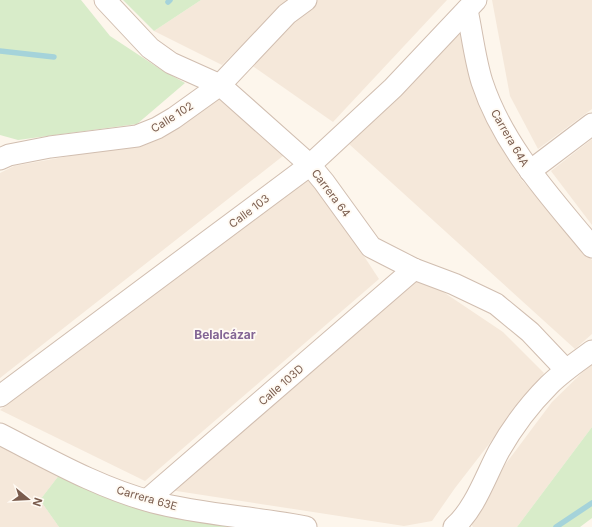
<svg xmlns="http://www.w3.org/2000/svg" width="592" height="527" viewBox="0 0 592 527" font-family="Inter,sans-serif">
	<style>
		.residential { fill: #f5e8da }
		.green { fill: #d8ecc9 }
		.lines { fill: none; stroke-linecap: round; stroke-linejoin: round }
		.stream { stroke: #a5d3da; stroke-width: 5.5 }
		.minor-casing { stroke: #d1beb0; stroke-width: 23 }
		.minor { stroke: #fff; stroke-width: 21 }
		.labels { text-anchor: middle; stroke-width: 3.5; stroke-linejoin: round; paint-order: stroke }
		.street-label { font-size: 11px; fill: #7a5c4d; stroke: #fffaf3 }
		.neighbourhood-label { font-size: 12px; font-weight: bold; fill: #846695; stroke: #fffaf3 }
	</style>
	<rect width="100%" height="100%" fill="#fdf6ec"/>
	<g class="residential">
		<path d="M 201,0 L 288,0 L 222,65 L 154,31 Z"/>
		<path d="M 318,0 L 447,0 L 333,122 L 251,65 L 296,16 Z"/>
		<path d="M 492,0 L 592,0 L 592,109 L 538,149 L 510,96 Z"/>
		<path d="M 460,31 L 482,112 L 521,179 L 592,260 L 592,334 L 575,349 L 349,144 Z"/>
		<path d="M 223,96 L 288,152 L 0,378 L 0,173 L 14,166 L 147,142 Z"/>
		<path d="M 592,139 L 592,225 L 551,171 Z"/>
		<path d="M 310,174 L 379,279 L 145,481 L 0,410 Z"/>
		<path d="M 418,275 L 503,332 L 544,373 L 455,488 L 432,521 L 404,526 L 170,490 Z"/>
		<path d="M 592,363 L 592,427 L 517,527 L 473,527 L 471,524 L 504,466 L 552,402 Z"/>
		<path d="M 0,443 L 60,474 L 40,500 L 59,527 L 0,527 Z"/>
	</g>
	<g class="green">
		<path d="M 0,0 L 81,0 L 110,36 L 160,69 L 185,83 L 137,124 L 18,140 L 0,135 Z"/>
		<path d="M 123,0 L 201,0 L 154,31 Z"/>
		<path d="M 592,427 L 592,518 L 580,527 L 517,527 Z"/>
		<path d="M 60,474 L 242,527 L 59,527 L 40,500 Z"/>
	</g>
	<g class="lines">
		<g class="stream">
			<path d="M 168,2 L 170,0"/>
			<path d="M 0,51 L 54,57"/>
			<path d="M 556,527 L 592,503"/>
		</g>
		<g class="minor-casing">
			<g id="minor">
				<path d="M 105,0 L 150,48 L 171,63 L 220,85 L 310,165 L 324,182 L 371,247 L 414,269 L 454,284 L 496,304 L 530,332 L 566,370"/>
				<path d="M 467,10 C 472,33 475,60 482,82 C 503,146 550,196 592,247"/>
				<path d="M 0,159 L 9,155 L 50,147 L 137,136 L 157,128 L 174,118 L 220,85 L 287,14 L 306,0"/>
				<path d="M 530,171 L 592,124"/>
				<path d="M 0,396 L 310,165 L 393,88 L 476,0"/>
				<path d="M 0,434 C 49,459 99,488 153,502 C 203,515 255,517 306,527"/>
				<path d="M 147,500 L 414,269"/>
				<path d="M 454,527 C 475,509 486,475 499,451 C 512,428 530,404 549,385 C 562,372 577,362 592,351"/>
			</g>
		</g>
		<use href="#minor" class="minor"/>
	</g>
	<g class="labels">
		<g class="street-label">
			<text transform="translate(172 117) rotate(-32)" y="4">Calle 102</text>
			<text transform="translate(510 138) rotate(60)" y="4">Carrera 64A</text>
			<text transform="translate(331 193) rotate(53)" y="4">Carrera 64</text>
			<text transform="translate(249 211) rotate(-37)" y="4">Calle 103</text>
			<text transform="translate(281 385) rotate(-41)" y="4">Calle 103D</text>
			<text transform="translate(147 498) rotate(16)" y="4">Carrera 63E</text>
		</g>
		<g class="neighbourhood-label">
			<text x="225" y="339">Belalcázar</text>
		</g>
	</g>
	<g transform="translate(28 499) rotate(108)" stroke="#fffaf3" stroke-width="3" paint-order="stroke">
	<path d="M0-3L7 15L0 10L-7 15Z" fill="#7a5c4d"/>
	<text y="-6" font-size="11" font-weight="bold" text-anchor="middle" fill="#7a5c4d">N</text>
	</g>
</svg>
